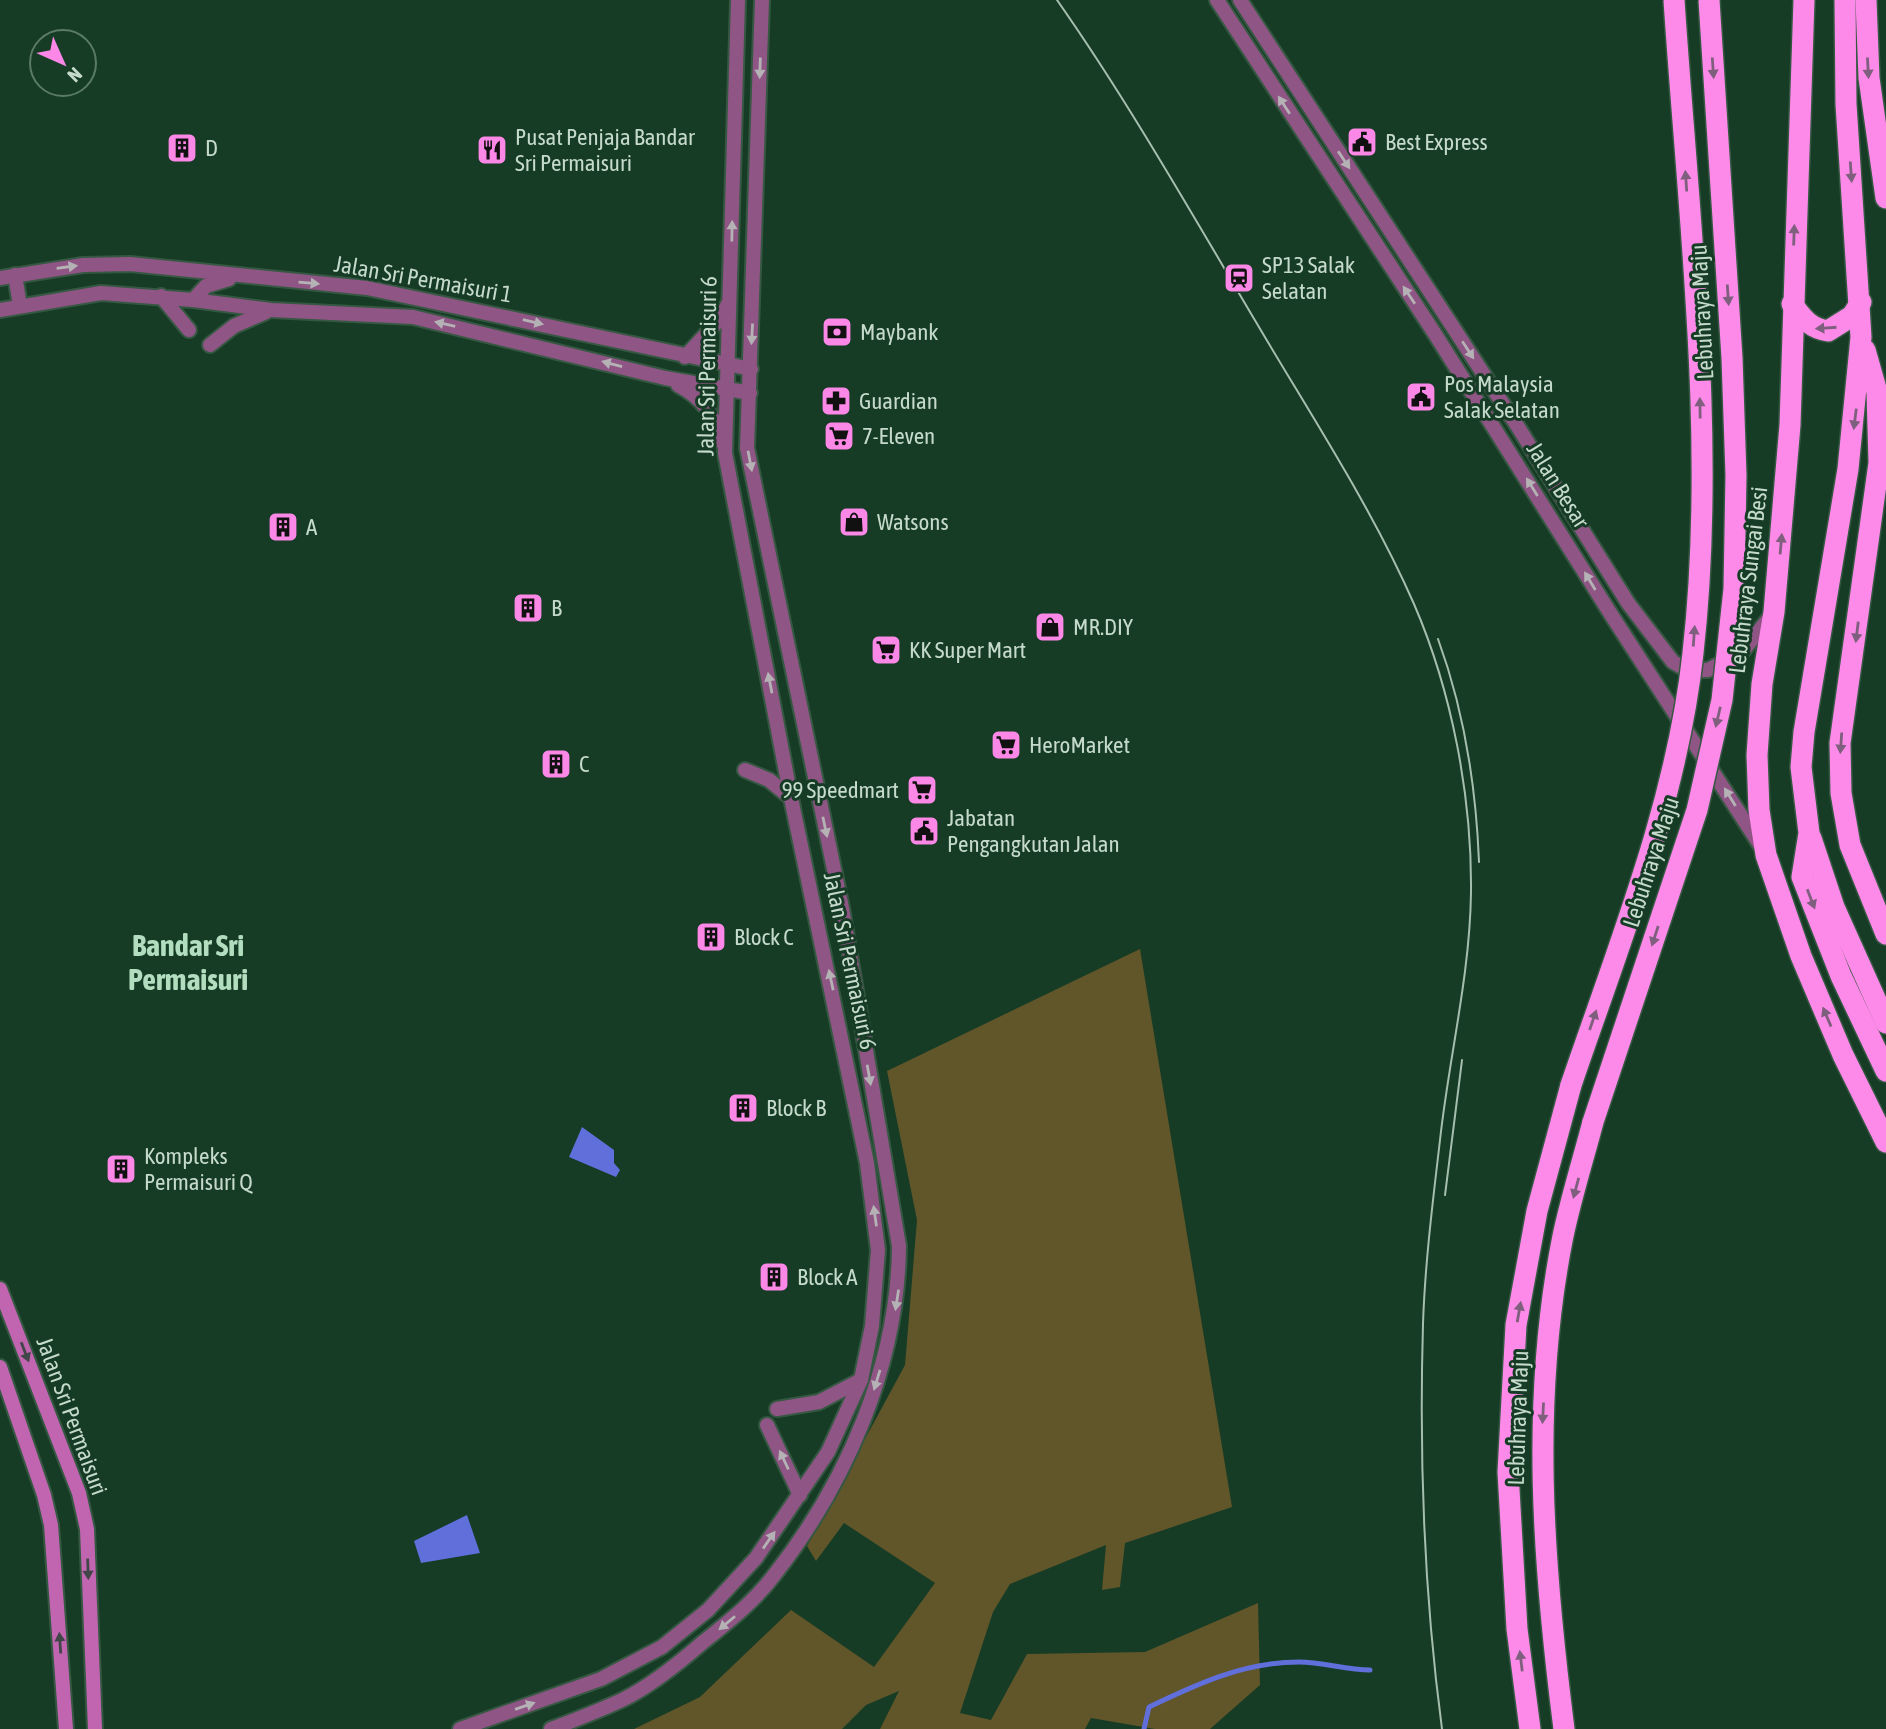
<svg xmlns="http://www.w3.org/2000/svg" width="1886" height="1729" viewBox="0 0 1886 1729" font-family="'Asap Condensed',sans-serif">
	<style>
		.green { fill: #61552a }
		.water { fill: #606fda }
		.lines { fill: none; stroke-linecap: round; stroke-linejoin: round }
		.stream { stroke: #606fda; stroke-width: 5 }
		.tertiary-casing { stroke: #365843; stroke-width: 18 }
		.secondary-casing { stroke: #365843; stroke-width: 18 }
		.motorway-casing { stroke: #365843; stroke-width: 24 }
		.tertiary { stroke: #8f5584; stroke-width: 14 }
		.secondary { stroke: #c265b1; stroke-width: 14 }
		.motorway { stroke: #fd8ae8; stroke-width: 21 }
		.tram { stroke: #a6beae; stroke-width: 2 }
		.motorway-bridge-casing { stroke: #365843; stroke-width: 24; stroke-linecap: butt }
		.motorway-bridge { stroke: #fd8ae8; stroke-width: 21 }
		.oneway { fill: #b5b2b6 }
		.oneway2 { fill: #7e5f7d }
		.oneway3 { fill: #414648 }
		.labels { text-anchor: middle; stroke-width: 6; stroke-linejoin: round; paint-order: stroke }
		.poi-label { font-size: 23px; fill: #c5dacb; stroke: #163c25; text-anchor: start }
		.street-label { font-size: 23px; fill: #c5dacb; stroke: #163c25 }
		.district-label { font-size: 30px; font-weight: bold; fill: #b3ddbf; stroke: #163c25 }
	</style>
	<rect width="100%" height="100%" fill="#163c25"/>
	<path class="green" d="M 1140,949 L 1232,1507 L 1125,1543 L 1120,1587 L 1102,1590 L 1106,1545 L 1010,1584 L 993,1612 L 960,1713 L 991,1720 L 1027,1654 L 1145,1652 L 1258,1603 L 1260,1685 L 1210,1729 L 1155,1729 L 1091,1718 L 1085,1729 L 880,1729 L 899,1691 L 866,1705 L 842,1729 L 634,1729 L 700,1697 L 791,1610 L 874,1667 L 935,1583 L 844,1523 L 816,1561 L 807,1546 L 905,1365 L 917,1220 L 887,1071 Z"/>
	<g class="water">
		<path d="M 582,1127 L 614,1150 L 614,1163 L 620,1170 L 616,1177 L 569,1157 Z"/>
		<path d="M 467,1515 L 480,1553 L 421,1563 L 414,1541 Z"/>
	</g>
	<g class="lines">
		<path class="stream" d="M 1144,1729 L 1149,1707 C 1197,1684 1244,1662 1299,1662 C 1323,1662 1346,1670 1370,1670"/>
		<g class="tertiary-casing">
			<g id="tertiary">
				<path d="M 1217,0 L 1435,334 L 1612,616 L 1762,848"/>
				<path d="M 1240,0 L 1518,427 L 1628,603 L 1673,662 L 1687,670 L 1708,670 L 1741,653 L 1771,616"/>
				<path d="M 15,275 L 20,306"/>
				<path d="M 0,278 L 83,265 L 130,264 L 367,288 L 751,369"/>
				<path d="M 161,296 L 189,330"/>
				<path d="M 193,300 L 206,286 L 229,279"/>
				<path d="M 0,310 L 101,293 L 193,300 L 271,310 L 413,317 L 665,378 L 750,393"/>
				<path d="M 210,345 L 234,326 L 266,312"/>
				<path d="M 685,357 L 719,320 L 728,304"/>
				<path d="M 678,385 C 704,399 713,414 722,442"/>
				<path d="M 745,770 L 769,780 L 791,798"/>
				<path d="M 777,1409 L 819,1402 L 861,1380"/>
				<path d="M 767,1425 L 800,1495"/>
				<path d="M 460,1729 L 601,1679 L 662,1647 L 708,1610 L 756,1558 L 828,1452 L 861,1380 L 872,1326 L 878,1250 L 867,1163 L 791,798 L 725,453 L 738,0"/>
				<path d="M 551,1729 C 575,1720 601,1710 624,1699 C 652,1685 679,1663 702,1643 C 728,1622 755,1601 775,1574 C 847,1482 898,1364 899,1246 L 842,908 L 747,448 L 762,0"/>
			</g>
		</g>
		<g class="secondary-casing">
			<g id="secondary">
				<path d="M 0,1289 L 79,1493 L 87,1529 L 95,1729"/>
				<path d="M 0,1367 L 44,1495 L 51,1525 L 66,1729"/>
			</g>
		</g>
		<g class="motorway-casing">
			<g id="motorway">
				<path d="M 1804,0 L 1790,425 L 1774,612 L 1762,684 L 1757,755 L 1759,810 L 1766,855 L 1801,956 L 1843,1055 L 1886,1142"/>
				<path d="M 1845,0 L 1846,104 L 1861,337 L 1848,469 L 1804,732 L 1801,767 L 1809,833 L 1802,877 L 1841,976 L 1886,1071"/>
				<path d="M 1866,0 L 1869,78 L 1886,198"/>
				<path d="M 1792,304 C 1803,318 1809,328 1828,331 L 1852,316 L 1861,302"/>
				<path d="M 1865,350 L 1877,392 L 1879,463 L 1840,743 L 1841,793 L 1850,845 L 1886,934"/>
				<path d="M 1811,838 L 1834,907 L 1886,1023"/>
				<path d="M 1530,1729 L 1517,1629 L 1508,1472 L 1516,1325 L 1537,1211 L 1571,1085"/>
				<path d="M 1564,1729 C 1543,1565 1530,1400 1563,1236 C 1571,1198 1583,1160 1593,1122"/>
			</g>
		</g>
		<use href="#tertiary" class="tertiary"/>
		<use href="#secondary" class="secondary"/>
		<use href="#motorway" class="motorway"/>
		<g class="tram">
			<path d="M 1057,0 C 1129,103 1192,214 1256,322 C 1310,414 1371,506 1414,604 C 1452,692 1472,797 1471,892 C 1470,976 1449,1057 1440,1140 C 1433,1200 1425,1263 1423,1324 C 1419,1460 1424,1594 1442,1729"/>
			<path d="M 1438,639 C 1464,710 1476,786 1479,862"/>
			<path d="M 1445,1195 L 1462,1060"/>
		</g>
		<g class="motorway-bridge-casing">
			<g id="motorway-bridge">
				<path d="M 1571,1085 C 1619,944 1677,802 1693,653 C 1717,441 1688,213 1674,0"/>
				<path d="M 1593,1122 L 1697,810 L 1722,700 L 1734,589 L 1736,475 L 1732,358 L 1709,0"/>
			</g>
		</g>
		<use href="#motorway-bridge" class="motorway-bridge"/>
	</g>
	<defs><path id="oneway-solid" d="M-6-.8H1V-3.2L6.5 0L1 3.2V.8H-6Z" transform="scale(1.75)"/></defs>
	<g class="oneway">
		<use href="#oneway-solid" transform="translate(760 68) rotate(92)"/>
		<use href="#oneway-solid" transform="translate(1284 105) rotate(-123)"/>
		<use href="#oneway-solid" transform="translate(1344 160) rotate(56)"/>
		<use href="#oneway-solid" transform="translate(732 231) rotate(-89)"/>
		<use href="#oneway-solid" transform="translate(67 267) rotate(-8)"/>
		<use href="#oneway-solid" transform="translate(309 283) rotate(5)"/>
		<use href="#oneway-solid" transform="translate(1409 295) rotate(-124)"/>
		<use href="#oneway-solid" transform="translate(533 322) rotate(13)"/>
		<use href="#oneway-solid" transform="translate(445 324) rotate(-167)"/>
		<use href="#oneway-solid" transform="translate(752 334) rotate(93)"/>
		<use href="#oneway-solid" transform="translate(1468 350) rotate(57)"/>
		<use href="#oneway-solid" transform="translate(612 364) rotate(-165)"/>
		<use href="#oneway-solid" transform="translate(750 461) rotate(79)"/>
		<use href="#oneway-solid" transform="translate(1532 487) rotate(-122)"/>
		<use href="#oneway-solid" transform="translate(1590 581) rotate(-121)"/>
		<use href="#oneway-solid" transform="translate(770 683) rotate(-101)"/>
		<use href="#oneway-solid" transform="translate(1730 797) rotate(-122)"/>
		<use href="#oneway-solid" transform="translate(825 827) rotate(78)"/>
		<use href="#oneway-solid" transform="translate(831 980) rotate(-102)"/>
		<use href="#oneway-solid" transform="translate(869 1075) rotate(80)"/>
		<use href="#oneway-solid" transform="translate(875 1216) rotate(-98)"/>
		<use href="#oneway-solid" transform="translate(897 1300) rotate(99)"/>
		<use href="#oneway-solid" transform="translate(877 1380) rotate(107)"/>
		<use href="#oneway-solid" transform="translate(784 1460) rotate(-115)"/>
		<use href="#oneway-solid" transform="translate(769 1540) rotate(-55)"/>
		<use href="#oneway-solid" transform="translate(727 1623) rotate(140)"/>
		<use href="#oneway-solid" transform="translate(525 1706) rotate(-19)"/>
	</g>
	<g class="oneway2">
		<use href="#oneway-solid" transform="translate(1713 68) rotate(86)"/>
		<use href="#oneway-solid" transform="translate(1868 68) rotate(87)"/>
		<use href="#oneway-solid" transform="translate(1851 172) rotate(86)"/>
		<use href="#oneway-solid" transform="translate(1686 181) rotate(-94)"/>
		<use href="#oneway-solid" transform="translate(1794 235) rotate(-88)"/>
		<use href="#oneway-solid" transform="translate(1728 295) rotate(86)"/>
		<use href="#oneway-solid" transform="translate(1826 328) rotate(176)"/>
		<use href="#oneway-solid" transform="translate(1700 408) rotate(-91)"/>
		<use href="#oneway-solid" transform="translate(1855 419) rotate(97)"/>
		<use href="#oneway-solid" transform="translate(1781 544) rotate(-85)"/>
		<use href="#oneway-solid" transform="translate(1857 632) rotate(97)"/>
		<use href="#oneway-solid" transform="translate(1694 636) rotate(-86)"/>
		<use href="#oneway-solid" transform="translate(1718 717) rotate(103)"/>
		<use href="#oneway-solid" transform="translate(1841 743) rotate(94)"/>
		<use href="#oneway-solid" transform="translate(1811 899) rotate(69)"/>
		<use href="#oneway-solid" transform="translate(1655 936) rotate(108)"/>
		<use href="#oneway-solid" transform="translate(1827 1017) rotate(-113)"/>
		<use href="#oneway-solid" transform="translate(1593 1020) rotate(-71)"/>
		<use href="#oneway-solid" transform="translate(1576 1188) rotate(105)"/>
		<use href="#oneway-solid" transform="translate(1519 1312) rotate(-80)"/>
		<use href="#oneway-solid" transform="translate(1543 1413) rotate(93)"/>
		<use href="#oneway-solid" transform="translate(1521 1661) rotate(-97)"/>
	</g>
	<g class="oneway3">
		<use href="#oneway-solid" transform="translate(25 1352) rotate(69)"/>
		<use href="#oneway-solid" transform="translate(88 1569) rotate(88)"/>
		<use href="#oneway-solid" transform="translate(60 1643) rotate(-94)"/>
	</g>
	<defs>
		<g id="civic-square" transform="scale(1.575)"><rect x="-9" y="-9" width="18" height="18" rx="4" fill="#fb87e6" stroke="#163c25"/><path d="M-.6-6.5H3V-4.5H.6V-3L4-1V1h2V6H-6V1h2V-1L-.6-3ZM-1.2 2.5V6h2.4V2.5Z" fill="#111"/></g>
		<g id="building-square" transform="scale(1.575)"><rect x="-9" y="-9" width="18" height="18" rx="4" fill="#fb87e6" stroke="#163c25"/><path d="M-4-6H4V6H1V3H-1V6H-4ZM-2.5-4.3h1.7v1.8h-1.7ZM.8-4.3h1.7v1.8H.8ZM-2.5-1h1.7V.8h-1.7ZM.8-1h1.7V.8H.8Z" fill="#111"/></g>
		<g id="restaurant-square" transform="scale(1.575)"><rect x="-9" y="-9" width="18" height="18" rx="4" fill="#fb87e6" stroke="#163c25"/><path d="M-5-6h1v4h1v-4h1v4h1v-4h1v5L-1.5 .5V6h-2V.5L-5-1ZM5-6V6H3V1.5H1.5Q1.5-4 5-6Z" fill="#111"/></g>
		<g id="station-square" transform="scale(1.575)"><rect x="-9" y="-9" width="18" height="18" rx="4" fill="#fb87e6" stroke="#163c25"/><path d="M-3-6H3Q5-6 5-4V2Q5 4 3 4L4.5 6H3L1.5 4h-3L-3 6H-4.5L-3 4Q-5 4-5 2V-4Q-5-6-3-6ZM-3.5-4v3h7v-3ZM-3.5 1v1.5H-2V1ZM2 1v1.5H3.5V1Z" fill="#111"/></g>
		<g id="bank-square" transform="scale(1.575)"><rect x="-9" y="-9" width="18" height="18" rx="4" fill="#fb87e6" stroke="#163c25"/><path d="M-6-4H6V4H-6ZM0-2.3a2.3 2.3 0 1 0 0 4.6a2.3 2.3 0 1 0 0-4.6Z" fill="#111"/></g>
		<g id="pharmacy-square" transform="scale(1.575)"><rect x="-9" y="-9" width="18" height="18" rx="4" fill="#fb87e6" stroke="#163c25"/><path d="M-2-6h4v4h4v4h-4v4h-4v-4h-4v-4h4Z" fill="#111"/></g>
		<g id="supermarket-square" transform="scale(1.575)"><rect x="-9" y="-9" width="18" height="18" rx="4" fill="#fb87e6" stroke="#163c25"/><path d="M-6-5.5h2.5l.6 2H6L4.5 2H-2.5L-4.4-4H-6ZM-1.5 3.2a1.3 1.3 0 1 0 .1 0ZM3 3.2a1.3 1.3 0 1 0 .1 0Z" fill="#111"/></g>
		<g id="shop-square" transform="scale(1.575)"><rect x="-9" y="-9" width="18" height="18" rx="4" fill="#fb87e6" stroke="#163c25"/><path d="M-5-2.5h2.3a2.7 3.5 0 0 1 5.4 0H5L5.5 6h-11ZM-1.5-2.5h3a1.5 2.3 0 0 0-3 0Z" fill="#111"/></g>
	</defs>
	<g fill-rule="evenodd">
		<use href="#civic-square" x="1362" y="142"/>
		<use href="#building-square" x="182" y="148"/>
		<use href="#restaurant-square" x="492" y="150"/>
		<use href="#station-square" x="1239" y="278"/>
		<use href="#bank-square" x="837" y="332"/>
		<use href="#civic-square" x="1421" y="397"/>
		<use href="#pharmacy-square" x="836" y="401"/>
		<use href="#supermarket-square" x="839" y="436"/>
		<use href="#shop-square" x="854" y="522"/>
		<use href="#building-square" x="283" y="527"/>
		<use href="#building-square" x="528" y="608"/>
		<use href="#shop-square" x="1050" y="627"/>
		<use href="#supermarket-square" x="886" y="650"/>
		<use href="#supermarket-square" x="1006" y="745"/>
		<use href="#building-square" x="556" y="764"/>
		<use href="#supermarket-square" x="922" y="790"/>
		<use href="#civic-square" x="924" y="831"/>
		<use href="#building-square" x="711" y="937"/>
		<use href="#building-square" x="743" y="1108"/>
		<use href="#building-square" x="121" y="1169"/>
		<use href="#building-square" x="774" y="1277"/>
	</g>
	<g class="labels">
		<g class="poi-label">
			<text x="515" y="145">Pusat Penjaja Bandar<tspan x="515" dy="26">Sri Permaisuri</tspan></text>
			<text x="1385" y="150">Best Express</text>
			<text x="205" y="156">D</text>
			<text x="1262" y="273">SP13 Salak<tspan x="1262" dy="26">Selatan</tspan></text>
			<text x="860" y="340">Maybank</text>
			<text x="1444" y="392">Pos Malaysia<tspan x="1444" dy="26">Salak Selatan</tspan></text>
			<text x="859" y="409">Guardian</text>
			<text x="862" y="444">7-Eleven</text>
			<text x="877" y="530">Watsons</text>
			<text x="306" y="535">A</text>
			<text x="551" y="616">B</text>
			<text x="1073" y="635">MR.DIY</text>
			<text x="909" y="658">KK Super Mart</text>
			<text x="1029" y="753">HeroMarket</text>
			<text x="579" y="772">C</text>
			<text x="899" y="798" text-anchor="end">99 Speedmart</text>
			<text x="947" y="826">Jabatan<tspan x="947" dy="26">Pengangkutan Jalan</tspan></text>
			<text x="734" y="945">Block C</text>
			<text x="766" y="1116">Block B</text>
			<text x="144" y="1164">Kompleks<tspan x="144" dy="26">Permaisuri Q</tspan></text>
			<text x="797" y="1285">Block A</text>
		</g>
		<g class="street-label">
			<text transform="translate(423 279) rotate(10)" y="8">Jalan Sri Permaisuri 1</text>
			<text transform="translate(1702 312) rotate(-93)" y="8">Lebuhraya Maju</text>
			<text transform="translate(707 366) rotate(-89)" y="8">Jalan Sri Permaisuri 6</text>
			<text transform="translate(1558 485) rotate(58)" y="8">Jalan Besar</text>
			<text transform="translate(1748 580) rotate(-83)" y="8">Lebuhraya Sungai Besi</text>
			<text transform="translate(1651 862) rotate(-72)" y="8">Lebuhraya Maju</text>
			<text transform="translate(850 961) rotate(78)" y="8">Jalan Sri Permaisuri 6</text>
			<text transform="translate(72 1416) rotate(70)" y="8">Jalan Sri Permaisuri</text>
			<text transform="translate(1518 1418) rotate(-88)" y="8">Lebuhraya Maju</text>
		</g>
		<g class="district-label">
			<text x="188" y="956">Bandar Sri<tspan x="188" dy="34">Permaisuri</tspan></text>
		</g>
	</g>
	<g transform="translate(63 63) rotate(135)"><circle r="33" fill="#163c25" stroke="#5c7b67" stroke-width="2"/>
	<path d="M0-5L12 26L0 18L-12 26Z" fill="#fb87e6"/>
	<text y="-10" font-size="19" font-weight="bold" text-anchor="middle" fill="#c5dacb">N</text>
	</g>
</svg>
